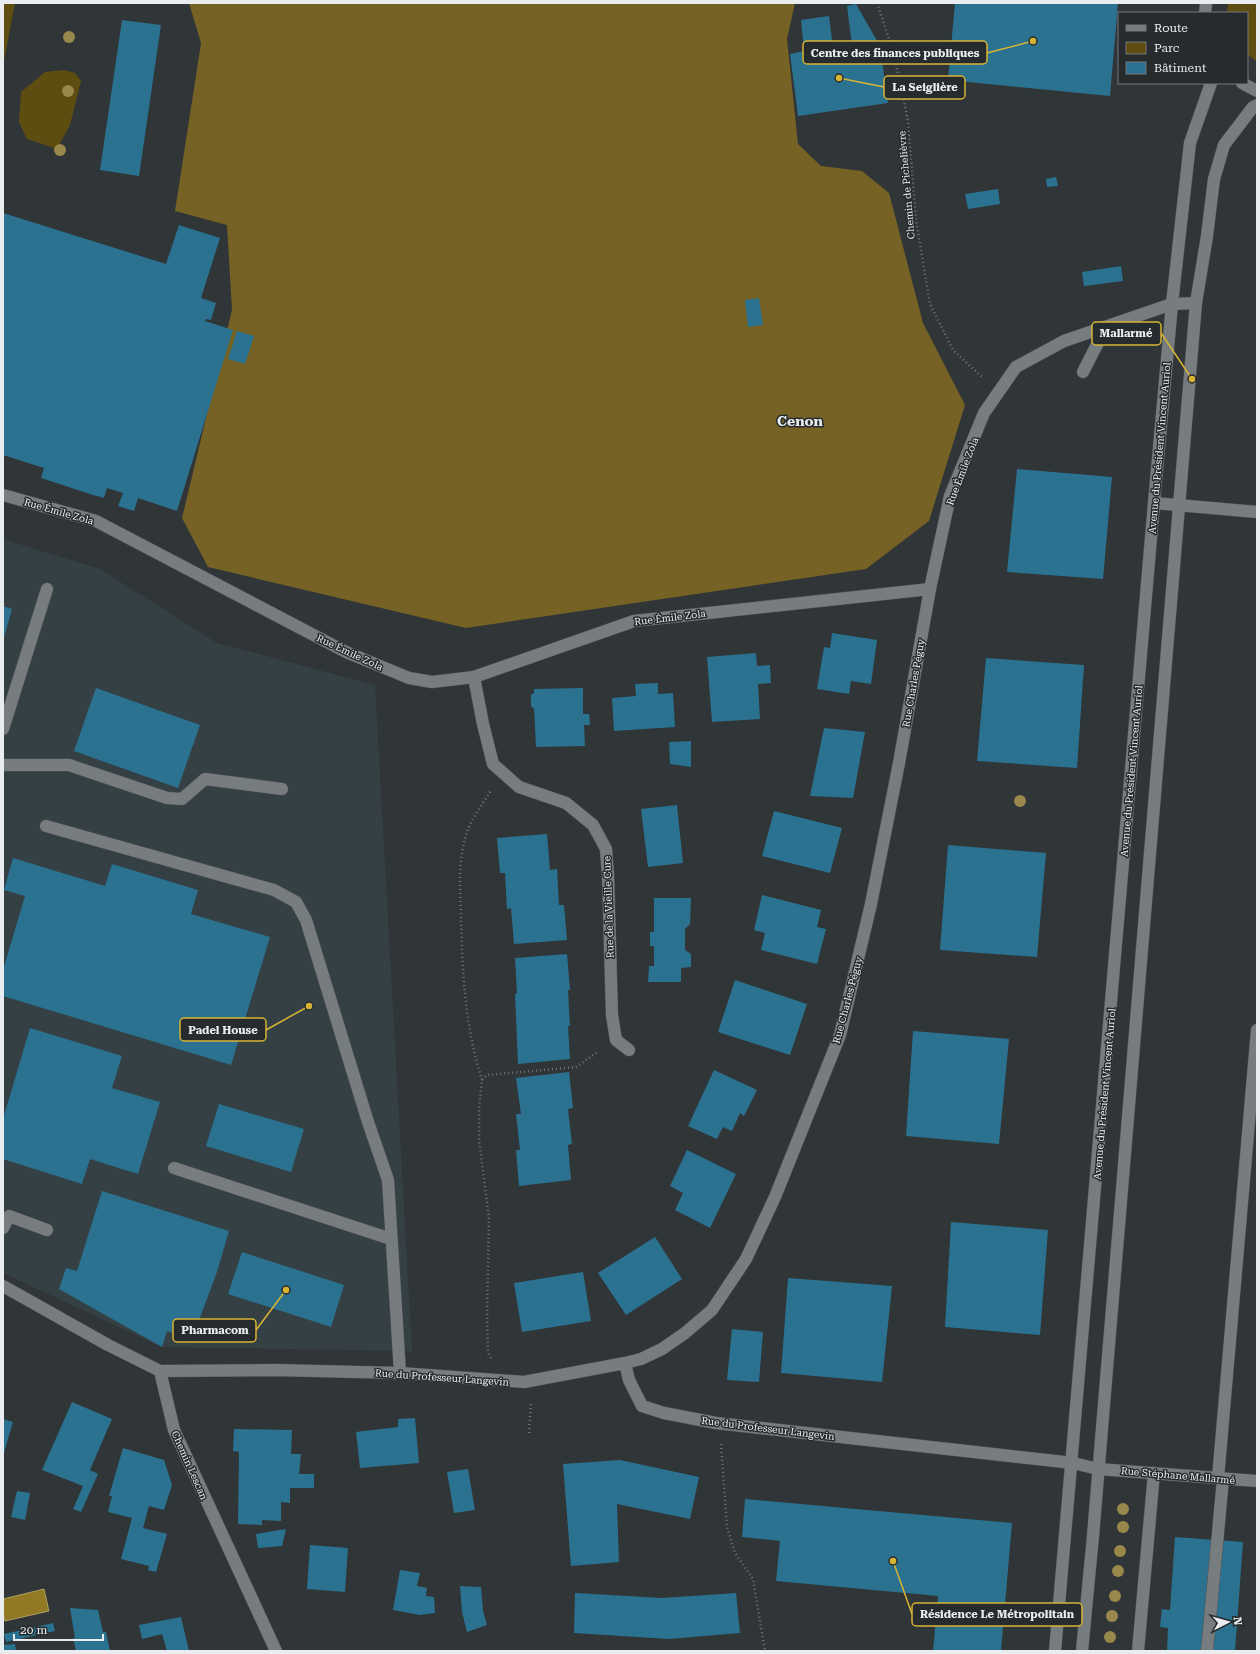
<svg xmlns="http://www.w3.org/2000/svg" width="1260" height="1654" viewBox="0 0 1260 1654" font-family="'Roboto Serif',serif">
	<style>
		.built { fill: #354045 }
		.green { fill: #5e4d11 }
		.forest { fill: #756224 }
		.water { fill: #927a25; stroke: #ac9c62 }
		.building { fill: #2a7290 }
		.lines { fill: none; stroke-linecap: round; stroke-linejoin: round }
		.minor-casing { stroke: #4f5254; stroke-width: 13 }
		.path { stroke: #717577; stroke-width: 2.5; stroke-dasharray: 1 3; stroke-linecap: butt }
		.minor { stroke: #777c7f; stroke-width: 12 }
		.tree { fill: #98884b }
		.labels { text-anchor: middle; stroke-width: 3; stroke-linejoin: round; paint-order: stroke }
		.street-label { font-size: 10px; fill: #eaedef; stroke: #262b2d }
		.district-label { font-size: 14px; font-weight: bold; fill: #eaedef; stroke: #262b2d }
		.leader { fill: none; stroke: #d8b434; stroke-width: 1.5 }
		.callout-dot { fill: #d8b434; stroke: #262b2d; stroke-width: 1.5 }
		.callout { fill: #262b2d; stroke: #d8b434; stroke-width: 1.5 }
		.callout-label { font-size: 11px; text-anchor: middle; font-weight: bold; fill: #eaedef }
	</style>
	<rect width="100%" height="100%" fill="#303537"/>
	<path class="built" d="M 3,539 L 100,569 L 217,643 L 375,685 L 412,1351 L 162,1347 L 3,1273 Z"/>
	<g class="green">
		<path d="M 3,3 L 15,3 L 3,66 Z"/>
		<path d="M 1228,3 L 1257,3 L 1257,62 L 1247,54 L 1247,13 L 1227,13 Z"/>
		<path d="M 64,70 L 75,73 L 81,81 L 70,125 L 57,149 L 27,139 L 19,122 L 21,92 L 45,72 Z"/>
	</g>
	<path class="forest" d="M 189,3 L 795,3 L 787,39 L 798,144 L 821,166 L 862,171 L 889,193 L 923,323 L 965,405 L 929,521 L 866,569 L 466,628 L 208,567 L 182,518 L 232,310 L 227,225 L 175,211 L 201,43 Z"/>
	<path class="water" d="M 44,1589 L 49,1611 L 5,1621 L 3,1613 L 3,1599 Z"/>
	<g class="building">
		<path d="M 955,3 L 1118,3 L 1110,96 L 948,80 Z"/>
		<path d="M 856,4 L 880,46 L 888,103 L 798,116 L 790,54 L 804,51 L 801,20 L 829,16 L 833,48 L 852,45 L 847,6 Z"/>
		<path d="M 122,20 L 161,25 L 139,176 L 100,170 Z"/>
		<path d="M 1056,177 L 1058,186 L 1047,187 L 1046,179 Z"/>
		<path d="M 998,189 L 1000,204 L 968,209 L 965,194 Z"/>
		<path d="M 3,213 L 166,264 L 179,225 L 220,238 L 201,298 L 216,303 L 211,320 L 206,319 L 205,321 L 233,330 L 177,511 L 138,498 L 134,511 L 118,506 L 123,493 L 107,488 L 104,498 L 93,495 L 41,478 L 44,468 L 3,455 Z"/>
		<path d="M 1121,266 L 1123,281 L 1084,286 L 1082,272 Z"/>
		<path d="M 759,298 L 763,325 L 748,327 L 745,300 Z"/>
		<path d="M 237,331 L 254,336 L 245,364 L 228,359 Z"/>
		<path d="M 1017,469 L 1112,477 L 1103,579 L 1007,572 Z"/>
		<path d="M 3,606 L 12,609 L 3,641 Z"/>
		<path d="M 832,633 L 877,640 L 871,684 L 851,681 L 849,694 L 817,689 L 824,647 L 830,648 Z"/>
		<path d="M 756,653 L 757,666 L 770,665 L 771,683 L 758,684 L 760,719 L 712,722 L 707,657 Z"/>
		<path d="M 986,658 L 1084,665 L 1077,768 L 977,761 Z"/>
		<path d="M 658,683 L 658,694 L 673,693 L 675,727 L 614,731 L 612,698 L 636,696 L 635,684 Z"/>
		<path d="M 96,688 L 200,725 L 178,788 L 74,751 Z"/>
		<path d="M 583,688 L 583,714 L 589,714 L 590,725 L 584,725 L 585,746 L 536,747 L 534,709 L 531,706 L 531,695 L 534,693 L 534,689 Z"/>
		<path d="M 824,728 L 865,732 L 853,798 L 810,796 Z"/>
		<path d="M 691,741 L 691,767 L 670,764 L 669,742 Z"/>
		<path d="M 677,805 L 683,863 L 648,867 L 641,809 Z"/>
		<path d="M 774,811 L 842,828 L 830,873 L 762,856 Z"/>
		<path d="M 547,834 L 550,870 L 557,869 L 559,905 L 564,905 L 567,940 L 514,944 L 511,908 L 507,909 L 505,873 L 500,873 L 497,838 Z"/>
		<path d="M 948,845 L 1046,853 L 1037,957 L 940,950 Z"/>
		<path d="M 13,858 L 105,886 L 112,864 L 198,890 L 191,914 L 270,937 L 231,1065 L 3,996 L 3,970 L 25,896 L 4,890 Z"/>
		<path d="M 762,895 L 821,910 L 817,927 L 826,929 L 817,964 L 761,950 L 765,933 L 754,930 Z"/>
		<path d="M 654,898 L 691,898 L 690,924 L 685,929 L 685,950 L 691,954 L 691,967 L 681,968 L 681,982 L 648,982 L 649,966 L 654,966 L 654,946 L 650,946 L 650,932 L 654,932 Z"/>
		<path d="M 567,954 L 570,990 L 568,990 L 570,1026 L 568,1026 L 570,1059 L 518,1064 L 515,994 L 517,993 L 515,958 Z"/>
		<path d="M 735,980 L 807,1004 L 790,1055 L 718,1032 Z"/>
		<path d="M 30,1028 L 122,1056 L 112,1088 L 160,1102 L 138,1174 L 90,1159 L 82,1184 L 3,1159 L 3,1119 Z"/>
		<path d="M 913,1031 L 1009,1039 L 999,1144 L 906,1136 Z"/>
		<path d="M 714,1070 L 757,1090 L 744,1116 L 740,1113 L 732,1131 L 723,1127 L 717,1139 L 688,1126 Z"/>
		<path d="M 569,1072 L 573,1108 L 568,1109 L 572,1144 L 568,1145 L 571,1180 L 519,1186 L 516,1150 L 520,1150 L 516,1114 L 521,1114 L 516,1078 Z"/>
		<path d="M 219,1104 L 304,1129 L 291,1172 L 206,1146 Z"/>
		<path d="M 687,1150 L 736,1174 L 710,1228 L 675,1210 L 683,1193 L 670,1186 Z"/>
		<path d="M 102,1191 L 229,1231 L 217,1272 L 192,1339 L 167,1331 L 162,1347 L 59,1289 L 66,1268 L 77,1271 Z"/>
		<path d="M 951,1222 L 1048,1230 L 1040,1335 L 945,1327 Z"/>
		<path d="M 655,1237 L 682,1279 L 626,1315 L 598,1273 Z"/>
		<path d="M 242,1252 L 344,1285 L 331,1327 L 228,1294 Z"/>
		<path d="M 583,1272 L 591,1321 L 522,1332 L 514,1283 Z"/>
		<path d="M 788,1278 L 892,1286 L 882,1382 L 781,1373 Z"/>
		<path d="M 732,1329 L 763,1332 L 759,1382 L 727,1380 Z"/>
		<path d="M 72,1402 L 112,1419 L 90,1470 L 98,1474 L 81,1512 L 73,1509 L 83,1486 L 42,1470 Z"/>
		<path d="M 415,1418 L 419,1463 L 360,1468 L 356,1432 L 398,1427 L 398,1419 Z"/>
		<path d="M 3,1419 L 13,1422 L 3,1456 Z"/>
		<path d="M 234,1429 L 292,1430 L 291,1454 L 301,1454 L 299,1474 L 314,1474 L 314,1488 L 290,1488 L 290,1503 L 281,1502 L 281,1521 L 262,1520 L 262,1525 L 238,1524 L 239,1452 L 233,1451 Z"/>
		<path d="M 123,1448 L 164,1460 L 172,1485 L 164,1510 L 149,1506 L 143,1528 L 167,1534 L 156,1572 L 148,1570 L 149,1566 L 121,1559 L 132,1518 L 108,1512 L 112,1496 L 109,1496 Z"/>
		<path d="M 620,1460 L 699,1477 L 690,1519 L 617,1504 L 619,1562 L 571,1566 L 563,1464 Z"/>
		<path d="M 468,1469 L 475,1510 L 454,1513 L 447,1472 Z"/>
		<path d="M 17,1491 L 30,1493 L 25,1520 L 11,1517 Z"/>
		<path d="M 745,1499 L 1012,1523 L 1001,1651 L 933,1651 L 938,1596 L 776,1581 L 780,1541 L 742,1537 Z"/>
		<path d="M 286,1529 L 282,1546 L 258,1548 L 256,1534 Z"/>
		<path d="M 1175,1537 L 1243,1542 L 1235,1651 L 1167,1651 L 1168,1628 L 1160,1627 L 1162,1609 L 1170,1610 Z"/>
		<path d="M 310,1545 L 348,1548 L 345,1592 L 307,1589 Z"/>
		<path d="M 400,1570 L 420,1573 L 417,1586 L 427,1588 L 426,1596 L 434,1597 L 435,1613 L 420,1615 L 393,1610 Z"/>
		<path d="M 460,1586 L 481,1587 L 483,1611 L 487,1625 L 467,1632 L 462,1612 Z"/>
		<path d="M 575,1593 L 662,1598 L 736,1593 L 740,1633 L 669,1639 L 574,1633 Z"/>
		<path d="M 70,1608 L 98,1610 L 103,1632 L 106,1632 L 110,1651 L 76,1651 L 73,1638 L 75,1638 Z"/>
		<path d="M 181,1617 L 189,1651 L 167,1651 L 162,1634 L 142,1639 L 139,1625 Z"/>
		<path d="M 53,1623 L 55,1631 L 6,1642 L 4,1634 Z"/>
		<path d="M 15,1644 L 16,1651 L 3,1651 L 3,1645 Z"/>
	</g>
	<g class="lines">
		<g class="minor-casing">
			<g id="minor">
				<path d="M 1205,13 L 1206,3"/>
				<path d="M 1242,83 L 1257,91"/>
				<path d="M 1083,372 L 1106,327"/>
				<path d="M 3,495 L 96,521 L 346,652 L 409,678 L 432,682 L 474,677 L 634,621 L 930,589"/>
				<path d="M 1154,503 L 1257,512"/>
				<path d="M 474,677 L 483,724 L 493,764 L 519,787 L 566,803 L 593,825 L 606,849 L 608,875 L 612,1015 L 616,1040 L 629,1050"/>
				<path d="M 3,729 L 47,589"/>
				<path d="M 3,765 L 69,765 L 167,798 L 182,799 L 205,779 L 282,789"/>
				<path d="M 46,826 L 274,890 L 296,902 L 306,920 L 368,1122 L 388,1180 L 400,1373"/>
				<path d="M 174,1168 L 391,1239"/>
				<path d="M 3,1228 L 9,1216 L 47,1230"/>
				<path d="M 3,1286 L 108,1345 L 160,1371 L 275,1370 L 400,1373 L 524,1382 L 625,1363 L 629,1380 L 642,1406 L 664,1413 L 716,1423 L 1073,1463 L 1098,1469 L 1257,1481"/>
				<path d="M 625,1363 L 641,1359 L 662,1349 L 685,1333 L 712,1310 L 746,1259 L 775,1197 L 840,1035 L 871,904 L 899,763 L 930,589 L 950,496 L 984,413 L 1016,367 L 1064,341 L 1172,304 L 1196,303"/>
				<path d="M 160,1371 L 174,1430 L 276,1651"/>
				<path d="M 1218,1478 L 1257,1030"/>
				<path d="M 1055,1651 L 1154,503 L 1172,304 L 1190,143 L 1211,83"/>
				<path d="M 1082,1651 L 1093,1536 L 1196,303 L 1207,236 L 1214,179 L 1224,145 L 1253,107 L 1257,105"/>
				<path d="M 1138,1651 L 1154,1473"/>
				<path d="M 1207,1651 L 1223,1479"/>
			</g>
		</g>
		<g class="path">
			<path d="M 877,3 L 894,54 L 908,121 L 916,220 L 930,304 L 953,350 L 982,377"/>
			<path d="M 482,1080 C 465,1027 462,969 461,914 C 460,887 458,858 467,832 C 471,819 484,803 491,790"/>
			<path d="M 491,1358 L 488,1353 L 487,1314 L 489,1218 L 479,1140 L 479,1108 L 482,1080 L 487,1075 L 576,1067 L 599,1051"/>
			<path d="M 529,1433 L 531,1402"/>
			<path d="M 721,1444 L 727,1527 L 735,1553 L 753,1579 L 765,1651"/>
		</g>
		<use href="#minor" class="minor"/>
	</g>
	<g class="tree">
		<circle cx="69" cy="37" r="6"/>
		<circle cx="68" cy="91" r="6"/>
		<circle cx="60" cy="150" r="6"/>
		<circle cx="1020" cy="801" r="6"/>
		<circle cx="1123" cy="1509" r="6"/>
		<circle cx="1123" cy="1527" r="6"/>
		<circle cx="1120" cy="1551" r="6"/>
		<circle cx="1118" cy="1571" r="6"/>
		<circle cx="1115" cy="1596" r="6"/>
		<circle cx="1112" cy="1616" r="6"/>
		<circle cx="1110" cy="1637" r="6"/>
	</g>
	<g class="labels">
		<g class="street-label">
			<text transform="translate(906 185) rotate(-95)" y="4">Chemin de Pichelièvre</text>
			<text transform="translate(1159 448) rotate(-85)" y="4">Avenue du Président Vincent Auriol</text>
			<text transform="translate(962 471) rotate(-69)" y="4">Rue Émile Zola</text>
			<text transform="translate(59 511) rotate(16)" y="4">Rue Émile Zola</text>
			<text transform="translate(670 617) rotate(-7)" y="4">Rue Émile Zola</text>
			<text transform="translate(350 652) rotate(25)" y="4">Rue Émile Zola</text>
			<text transform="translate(913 683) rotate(-80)" y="4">Rue Charles Péguy</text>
			<text transform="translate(1131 771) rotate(-85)" y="4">Avenue du Président Vincent Auriol</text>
			<text transform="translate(608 907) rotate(-92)" y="4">Rue de la Vieille Cure</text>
			<text transform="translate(847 1000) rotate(-75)" y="4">Rue Charles Péguy</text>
			<text transform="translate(1104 1094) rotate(-85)" y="4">Avenue du Président Vincent Auriol</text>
			<text transform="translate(442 1377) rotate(4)" y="4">Rue du Professeur Langevin</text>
			<text transform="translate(768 1428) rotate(7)" y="4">Rue du Professeur Langevin</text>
			<text transform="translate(190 1465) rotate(66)" y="4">Chemin Lescan</text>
			<text transform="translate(1178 1475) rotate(5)" y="4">Rue Stéphane Mallarmé</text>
		</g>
		<g class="district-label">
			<text x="800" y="426">Cenon</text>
		</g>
	</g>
	<path class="leader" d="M1033 41L987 53M839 78L884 87M1192 379L1161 333M309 1006L266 1030M286 1290L256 1330M893 1561L912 1614"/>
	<g class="callout-dot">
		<circle cx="1033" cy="41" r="4"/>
		<circle cx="839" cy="78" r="4"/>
		<circle cx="1192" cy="379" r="4"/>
		<circle cx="309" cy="1006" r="4"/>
		<circle cx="286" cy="1290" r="4"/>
		<circle cx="893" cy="1561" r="4"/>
	</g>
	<g class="callout">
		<rect x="803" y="41" width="184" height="23" rx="4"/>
		<rect x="884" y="76" width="81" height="23" rx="4"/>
		<rect x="1092" y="322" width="69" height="23" rx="4"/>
		<rect x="180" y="1018" width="86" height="23" rx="4"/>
		<rect x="173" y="1319" width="83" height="23" rx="4"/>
		<rect x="912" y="1603" width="170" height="23" rx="4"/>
	</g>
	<g class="callout-label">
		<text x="895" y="57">Centre des finances publiques</text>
		<text x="925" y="91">La Seiglière</text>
		<text x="1126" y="337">Mallarmé</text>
		<text x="223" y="1034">Padel House</text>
		<text x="215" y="1334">Pharmacom</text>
		<text x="997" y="1618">Résidence Le Métropolitain</text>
	</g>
	<rect width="1260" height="1654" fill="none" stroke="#eaedef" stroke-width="8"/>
	<rect x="1118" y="12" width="130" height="72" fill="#262b2d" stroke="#74797b"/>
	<rect x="1126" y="25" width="20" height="6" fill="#777c7f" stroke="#74797b"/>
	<text x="1154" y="32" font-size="12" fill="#eaedef">Route</text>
	<rect x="1126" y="42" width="20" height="12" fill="#5e4d11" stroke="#74797b"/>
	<text x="1154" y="52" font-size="12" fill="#eaedef">Parc</text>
	<rect x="1126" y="62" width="20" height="12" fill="#2a7290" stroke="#74797b"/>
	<text x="1154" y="72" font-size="12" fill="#eaedef">Bâtiment</text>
	<g transform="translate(1228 1622) rotate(84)" stroke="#262b2d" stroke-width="3" paint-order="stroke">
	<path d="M0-3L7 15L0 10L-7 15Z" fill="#eaedef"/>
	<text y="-6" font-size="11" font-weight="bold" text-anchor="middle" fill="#eaedef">N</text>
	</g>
	<path d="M14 1634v6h89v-6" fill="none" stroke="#eaedef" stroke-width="2"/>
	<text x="20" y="1634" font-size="12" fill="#eaedef" stroke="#262b2d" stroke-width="3" paint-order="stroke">20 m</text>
</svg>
